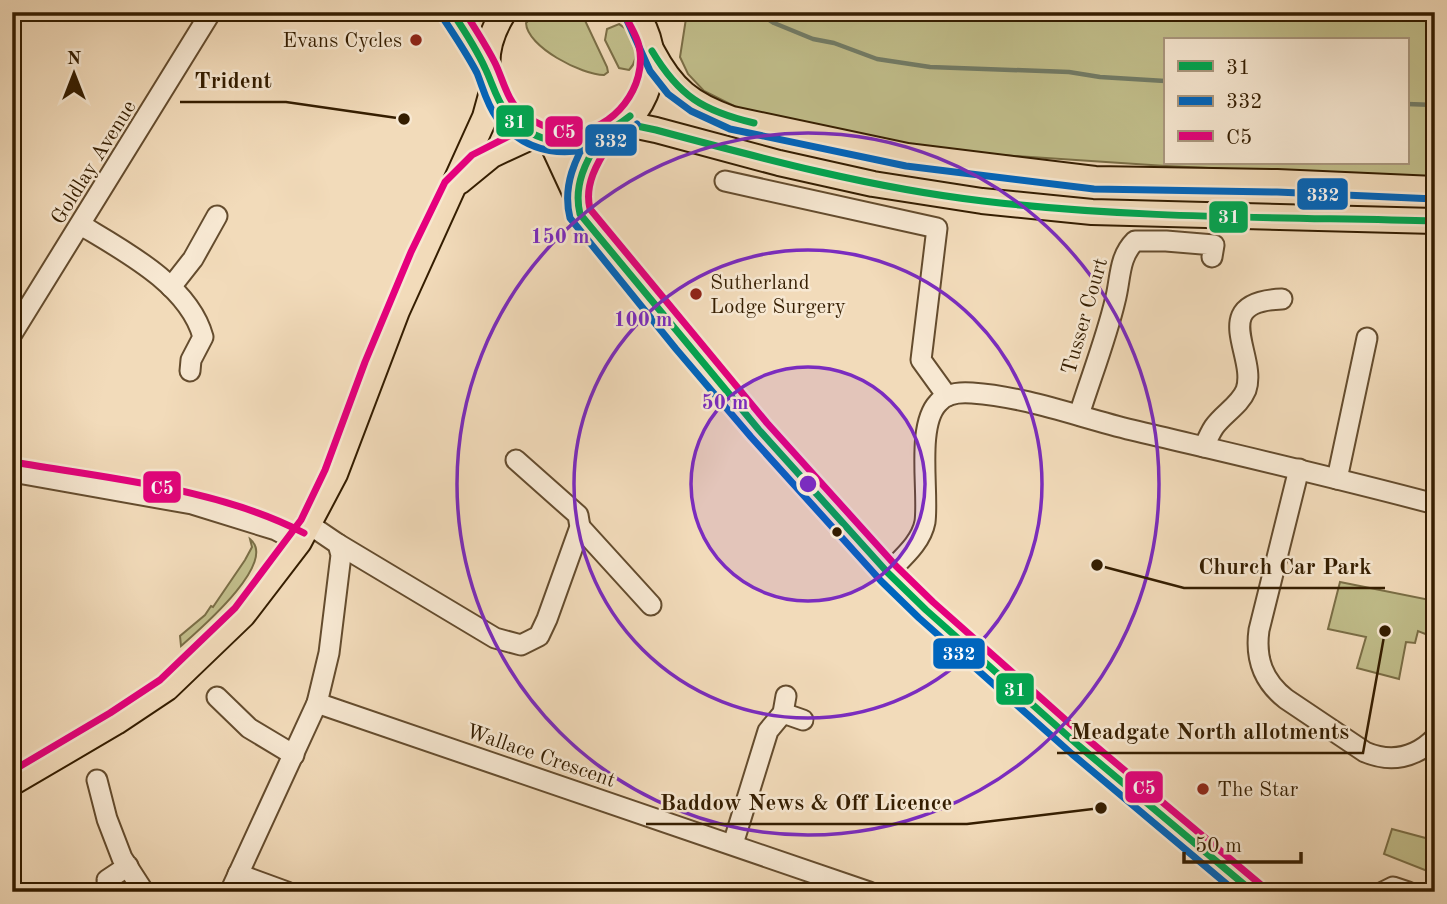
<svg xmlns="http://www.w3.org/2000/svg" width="1447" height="904" viewBox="0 0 1447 904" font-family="'Old Standard TT',serif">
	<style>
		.green { fill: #c1be8b; stroke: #7a6e46; stroke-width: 2; fill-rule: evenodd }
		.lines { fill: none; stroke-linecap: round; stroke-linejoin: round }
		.stream { stroke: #727c67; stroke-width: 4.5 }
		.minor-casing { stroke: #644c2e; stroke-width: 23 }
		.major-casing { stroke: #341d00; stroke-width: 28 }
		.minor { stroke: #f7e8d2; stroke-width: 19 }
		.major { stroke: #f2dbba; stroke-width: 24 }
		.bus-1-casing { stroke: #f7e8d2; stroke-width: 12 }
		.bus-2-casing { stroke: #f7e8d2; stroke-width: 12 }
		.bus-3-casing { stroke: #f7e8d2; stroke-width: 12 }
		.bus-1 { stroke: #00a651; stroke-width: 7 }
		.bus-2 { stroke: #0065bd; stroke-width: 7 }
		.bus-3 { stroke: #e5007d; stroke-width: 7 }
		.ring { fill: none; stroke: #7b2cbf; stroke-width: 3.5 }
		.poi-dot { fill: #8f2418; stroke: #f7e8d2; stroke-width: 2.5 }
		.bus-dot { fill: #341d00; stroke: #f7e8d2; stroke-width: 2.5 }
		.labels { text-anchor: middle; stroke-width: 5; stroke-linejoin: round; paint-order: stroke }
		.poi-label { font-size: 21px; fill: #341d00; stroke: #f7e8d2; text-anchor: start }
		.street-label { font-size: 21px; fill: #341d00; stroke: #f7e8d2 }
		.centre { fill: #7b2cbf; stroke: #f7e8d2; stroke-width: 3.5 }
		.ring-label { font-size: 21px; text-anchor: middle; font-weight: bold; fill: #7b2cbf; stroke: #f7e8d2; stroke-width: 5; stroke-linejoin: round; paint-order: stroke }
		.leader { fill: none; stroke: #341d00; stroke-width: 2.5 }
		.callout-dot { fill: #341d00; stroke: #f7e8d2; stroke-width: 2.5 }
		.callout-label { font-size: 23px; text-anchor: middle; font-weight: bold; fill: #341d00; stroke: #f7e8d2; stroke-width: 5; stroke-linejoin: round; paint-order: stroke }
		.line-badge { stroke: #f7e8d2; stroke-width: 2.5 }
		.badge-label { font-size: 19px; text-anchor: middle; font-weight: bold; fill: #fff }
	</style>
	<rect width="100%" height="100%" fill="#f2dbba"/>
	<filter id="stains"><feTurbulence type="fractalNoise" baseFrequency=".00286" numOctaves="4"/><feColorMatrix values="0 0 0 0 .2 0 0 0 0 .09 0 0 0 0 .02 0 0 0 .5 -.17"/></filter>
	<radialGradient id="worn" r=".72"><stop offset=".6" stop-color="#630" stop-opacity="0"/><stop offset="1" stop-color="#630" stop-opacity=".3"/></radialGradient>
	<g class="green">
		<path d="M 536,12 L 581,12 L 607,67 L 608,72 L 604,75 C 582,75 527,47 526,23 Z"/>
		<path d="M 687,12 L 1435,12 L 1435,179 L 1166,166 L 956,152 L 754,116 L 704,91 L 688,74 L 680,57 ZM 1165,40 L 1407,40 L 1407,163 L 1165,163 Z"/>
		<path d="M 619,24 C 634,32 642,57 629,70 L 619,68 L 605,40 L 607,29 Z"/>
		<path d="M 250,539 C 279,562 199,630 181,646 L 180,636 L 205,615 L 211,606 L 213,607 L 245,560 L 252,547 Z"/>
		<path d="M 1340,582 L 1435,601 L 1433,637 L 1418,631 L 1415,643 L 1406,642 L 1399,679 L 1357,668 L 1366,637 L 1328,629 Z"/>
		<path d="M 1392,829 L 1433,840 L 1435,835 L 1435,874 L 1384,854 Z"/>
	</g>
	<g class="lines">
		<g class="stream">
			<path d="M 757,12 L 774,23 L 813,39 L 834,43 L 877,59 L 930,67 L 1069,72 L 1100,77 L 1165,81"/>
			<path d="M 1407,104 L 1435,105"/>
		</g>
		<g class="minor-casing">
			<g id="minor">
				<path d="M 725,181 L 937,228 L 921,360 L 947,396"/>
				<path d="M 81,225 C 124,251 189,285 203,337 L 191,360 L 190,371"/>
				<path d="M 171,287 L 193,259 L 217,216"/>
				<path d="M 12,334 L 211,12"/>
				<path d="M 1079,415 C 1091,377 1106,339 1115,301 C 1121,279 1118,258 1135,241 L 1166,241 L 1214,245 L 1212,257"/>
				<path d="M 1204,447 C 1207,440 1210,433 1214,427 C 1223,414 1240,405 1246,390 C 1258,355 1206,302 1282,299"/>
				<path d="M 1299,469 L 1259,630 C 1255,659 1263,681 1286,699 L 1365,752 C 1391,763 1415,758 1435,738"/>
				<path d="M 12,472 L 192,504 L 276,530 L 299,542"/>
				<path d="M 1337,479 L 1367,338"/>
				<path d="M 580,527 L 651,605"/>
				<path d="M 338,544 L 495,638 L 521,645 L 539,636 L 547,619 L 580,527 L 578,515 L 516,460"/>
				<path d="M 888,573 C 902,558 921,543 925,522 C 929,492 916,426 938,403 C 946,393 960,392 972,393 C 1028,397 1078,417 1132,430 C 1233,454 1334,477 1435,504"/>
				<path d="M 217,697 L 249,728 L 294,755"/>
				<path d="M 317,703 L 869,892"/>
				<path d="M 783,713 L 803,720"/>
				<path d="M 97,780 L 107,819 L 122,858 L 144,892"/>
				<path d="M 733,844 L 768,731 L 783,713 L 786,696"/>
				<path d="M 238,874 L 287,892"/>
				<path d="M 107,880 L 128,866"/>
				<path d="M 230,892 L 317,703 L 329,653 L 341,555 L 338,544 L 310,525"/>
				<path d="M 1383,892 L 1393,887 L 1408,892"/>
			</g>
		</g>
		<g class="major-casing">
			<g id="major">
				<path d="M 452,12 L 488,74"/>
				<path d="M 504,12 C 433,124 612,201 649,84 C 656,59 650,33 635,12"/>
				<path d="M 652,51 C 672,89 691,105 732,119 L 907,156 L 1095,179 L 1277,182 L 1435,189"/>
				<path d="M 618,127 L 637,126 L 656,130 L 779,163 L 873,184 L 982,201 L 1092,212 L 1435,221"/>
				<path d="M 551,141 L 576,195 L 580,214 L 594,233 L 802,479 L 888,573 L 926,610 L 1079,746 L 1253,892"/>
				<path d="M 459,182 L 492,155 L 535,135"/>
				<path d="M 576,195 L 583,172 L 601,137"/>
				<path d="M 12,783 L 116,722 L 167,688 L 243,615 L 299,542 L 335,474 L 397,311 L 485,117 L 493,88"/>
			</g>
		</g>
		<use href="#minor" class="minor"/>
		<use href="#major" class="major"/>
		<g class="bus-1-casing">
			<g id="bus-1">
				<path d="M 452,12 C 464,30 476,48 485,68 C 492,82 496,99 506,112 C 541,154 591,147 630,116"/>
				<path d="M 652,51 C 679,96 703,111 754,123"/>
				<path d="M 618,127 L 637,126 L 656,130 C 764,159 872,188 983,201 C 1133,219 1284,217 1435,221"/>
				<path d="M 601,137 C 586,161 573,185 580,214 L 759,430 L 888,573 L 926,610 L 1079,746 L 1253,892"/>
			</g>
		</g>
		<g class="bus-2-casing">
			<g id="bus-2">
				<path d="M 443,18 C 455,36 467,54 477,73 C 483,88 487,105 497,118 C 535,165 593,159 637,124"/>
				<path d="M 626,18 L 650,71 L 668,94 L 691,111 L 730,129 L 906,166 L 1094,189 L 1277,192 L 1435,199"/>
				<path d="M 592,131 C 575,158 562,186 570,218 L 676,349 L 751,437 L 881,581 L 919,618 L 1072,754 L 1236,892"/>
			</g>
		</g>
		<g class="bus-3-casing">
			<g id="bus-3">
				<path d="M 465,12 C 475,29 486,45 495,63 C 503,79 507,102 523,114 C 537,124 555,132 572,132 C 614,131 648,86 639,46 C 637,36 630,26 626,17"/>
				<path d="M 610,143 C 597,163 584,185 590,209 L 767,423 L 896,566 L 933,602 L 1086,738 L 1260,884"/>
				<path d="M 14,462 C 109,479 218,488 304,533"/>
				<path d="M 12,771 L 110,713 L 160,680 L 235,608 L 301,520 L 325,470 L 365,362 L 411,252 L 445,182 L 472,155 L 531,125"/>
			</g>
		</g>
		<use href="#bus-1" class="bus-1"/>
		<use href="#bus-2" class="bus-2"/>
		<use href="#bus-3" class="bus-3"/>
	</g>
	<circle cx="808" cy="484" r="117" fill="#7b2cbf" fill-opacity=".12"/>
	<g class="ring">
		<circle cx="808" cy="484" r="117"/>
		<circle cx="808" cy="484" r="234"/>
		<circle cx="808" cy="484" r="351"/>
	</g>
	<g class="poi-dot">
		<circle cx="416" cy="40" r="7"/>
		<circle cx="696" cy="294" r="7"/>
		<circle cx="1203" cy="789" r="7"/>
	</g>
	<circle class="bus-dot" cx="837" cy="532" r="6"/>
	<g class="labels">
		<g class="poi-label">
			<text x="402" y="47" text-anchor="end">Evans Cycles</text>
			<text x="710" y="289">Sutherland<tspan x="710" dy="24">Lodge Surgery</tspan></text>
			<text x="1217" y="796">The Star</text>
		</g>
		<g class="street-label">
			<text transform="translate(93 162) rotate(-58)" y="7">Goldlay Avenue</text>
			<text transform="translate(1084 316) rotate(-74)" y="7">Tusser Court</text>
			<text transform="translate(541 755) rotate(19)" y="7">Wallace Crescent</text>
		</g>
	</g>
	<circle cx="808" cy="484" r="10" class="centre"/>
	<g class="ring-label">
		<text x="560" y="243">150 m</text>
		<text x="643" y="326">100 m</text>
		<text x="725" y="409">50 m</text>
	</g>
	<path class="leader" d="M404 119L286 102H180M1097 565L1184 588H1385M1385 631L1363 753H1057M1101 808L967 824H646"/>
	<g class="callout-dot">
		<circle cx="404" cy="119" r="7"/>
		<circle cx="1097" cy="565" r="7"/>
		<circle cx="1385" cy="631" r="7"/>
		<circle cx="1101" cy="808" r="7"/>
	</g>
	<g class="callout-label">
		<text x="233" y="88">Trident</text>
		<text x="1285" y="574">Church Car Park</text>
		<text x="1210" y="739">Meadgate North allotments</text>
		<text x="806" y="810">Baddow News &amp; Off Licence</text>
	</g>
	<g class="line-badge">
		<rect x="495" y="104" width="40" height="34" rx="7" fill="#00a651"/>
		<rect x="544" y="115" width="40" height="33" rx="7" fill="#e5007d"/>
		<rect x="584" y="123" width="54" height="34" rx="7" fill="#0065bd"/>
		<rect x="1296" y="177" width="53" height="34" rx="7" fill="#0065bd"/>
		<rect x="1208" y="200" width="41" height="34" rx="7" fill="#00a651"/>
		<rect x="142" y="470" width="40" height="34" rx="7" fill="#e5007d"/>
		<rect x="932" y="637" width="54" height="33" rx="7" fill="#0065bd"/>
		<rect x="995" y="672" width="40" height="34" rx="7" fill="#00a651"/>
		<rect x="1124" y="770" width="40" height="34" rx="7" fill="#e5007d"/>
	</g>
	<g class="badge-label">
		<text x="515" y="128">31</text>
		<text x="564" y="138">C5</text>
		<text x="611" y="147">332</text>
		<text x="1323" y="201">332</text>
		<text x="1229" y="223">31</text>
		<text x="162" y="494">C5</text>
		<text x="959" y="660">332</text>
		<text x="1015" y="696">31</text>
		<text x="1144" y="794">C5</text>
	</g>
	<rect width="1447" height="904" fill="none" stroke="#f2dbba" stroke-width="42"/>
	<rect x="14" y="14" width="1419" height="876" fill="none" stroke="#341d00" stroke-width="3.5"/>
	<rect x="21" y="21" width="1405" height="862" fill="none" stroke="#341d00" stroke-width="2"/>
	<rect x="1164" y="38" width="245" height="126" fill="#f7e8d2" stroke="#a9977e" stroke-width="2"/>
	<rect x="1178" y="61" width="35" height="10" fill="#00a651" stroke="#a9977e" stroke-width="2"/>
	<text x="1226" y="74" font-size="21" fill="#341d00">31</text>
	<rect x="1178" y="96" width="35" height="10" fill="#0065bd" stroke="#a9977e" stroke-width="2"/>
	<text x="1226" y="108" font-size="21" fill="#341d00">332</text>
	<rect x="1178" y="131" width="35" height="10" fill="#e5007d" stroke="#a9977e" stroke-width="2"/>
	<text x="1226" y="144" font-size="21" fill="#341d00">C5</text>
	<g transform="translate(74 74)" stroke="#f7e8d2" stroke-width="5" paint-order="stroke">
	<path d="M0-5L12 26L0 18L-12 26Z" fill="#341d00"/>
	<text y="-10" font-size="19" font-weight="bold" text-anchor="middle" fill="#341d00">N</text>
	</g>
	<path d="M1184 852v10h117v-10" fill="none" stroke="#341d00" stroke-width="3.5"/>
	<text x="1195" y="852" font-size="21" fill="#341d00" stroke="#f7e8d2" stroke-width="5" paint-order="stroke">50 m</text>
	<rect width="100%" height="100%" filter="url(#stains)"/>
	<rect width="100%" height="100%" fill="url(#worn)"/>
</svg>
